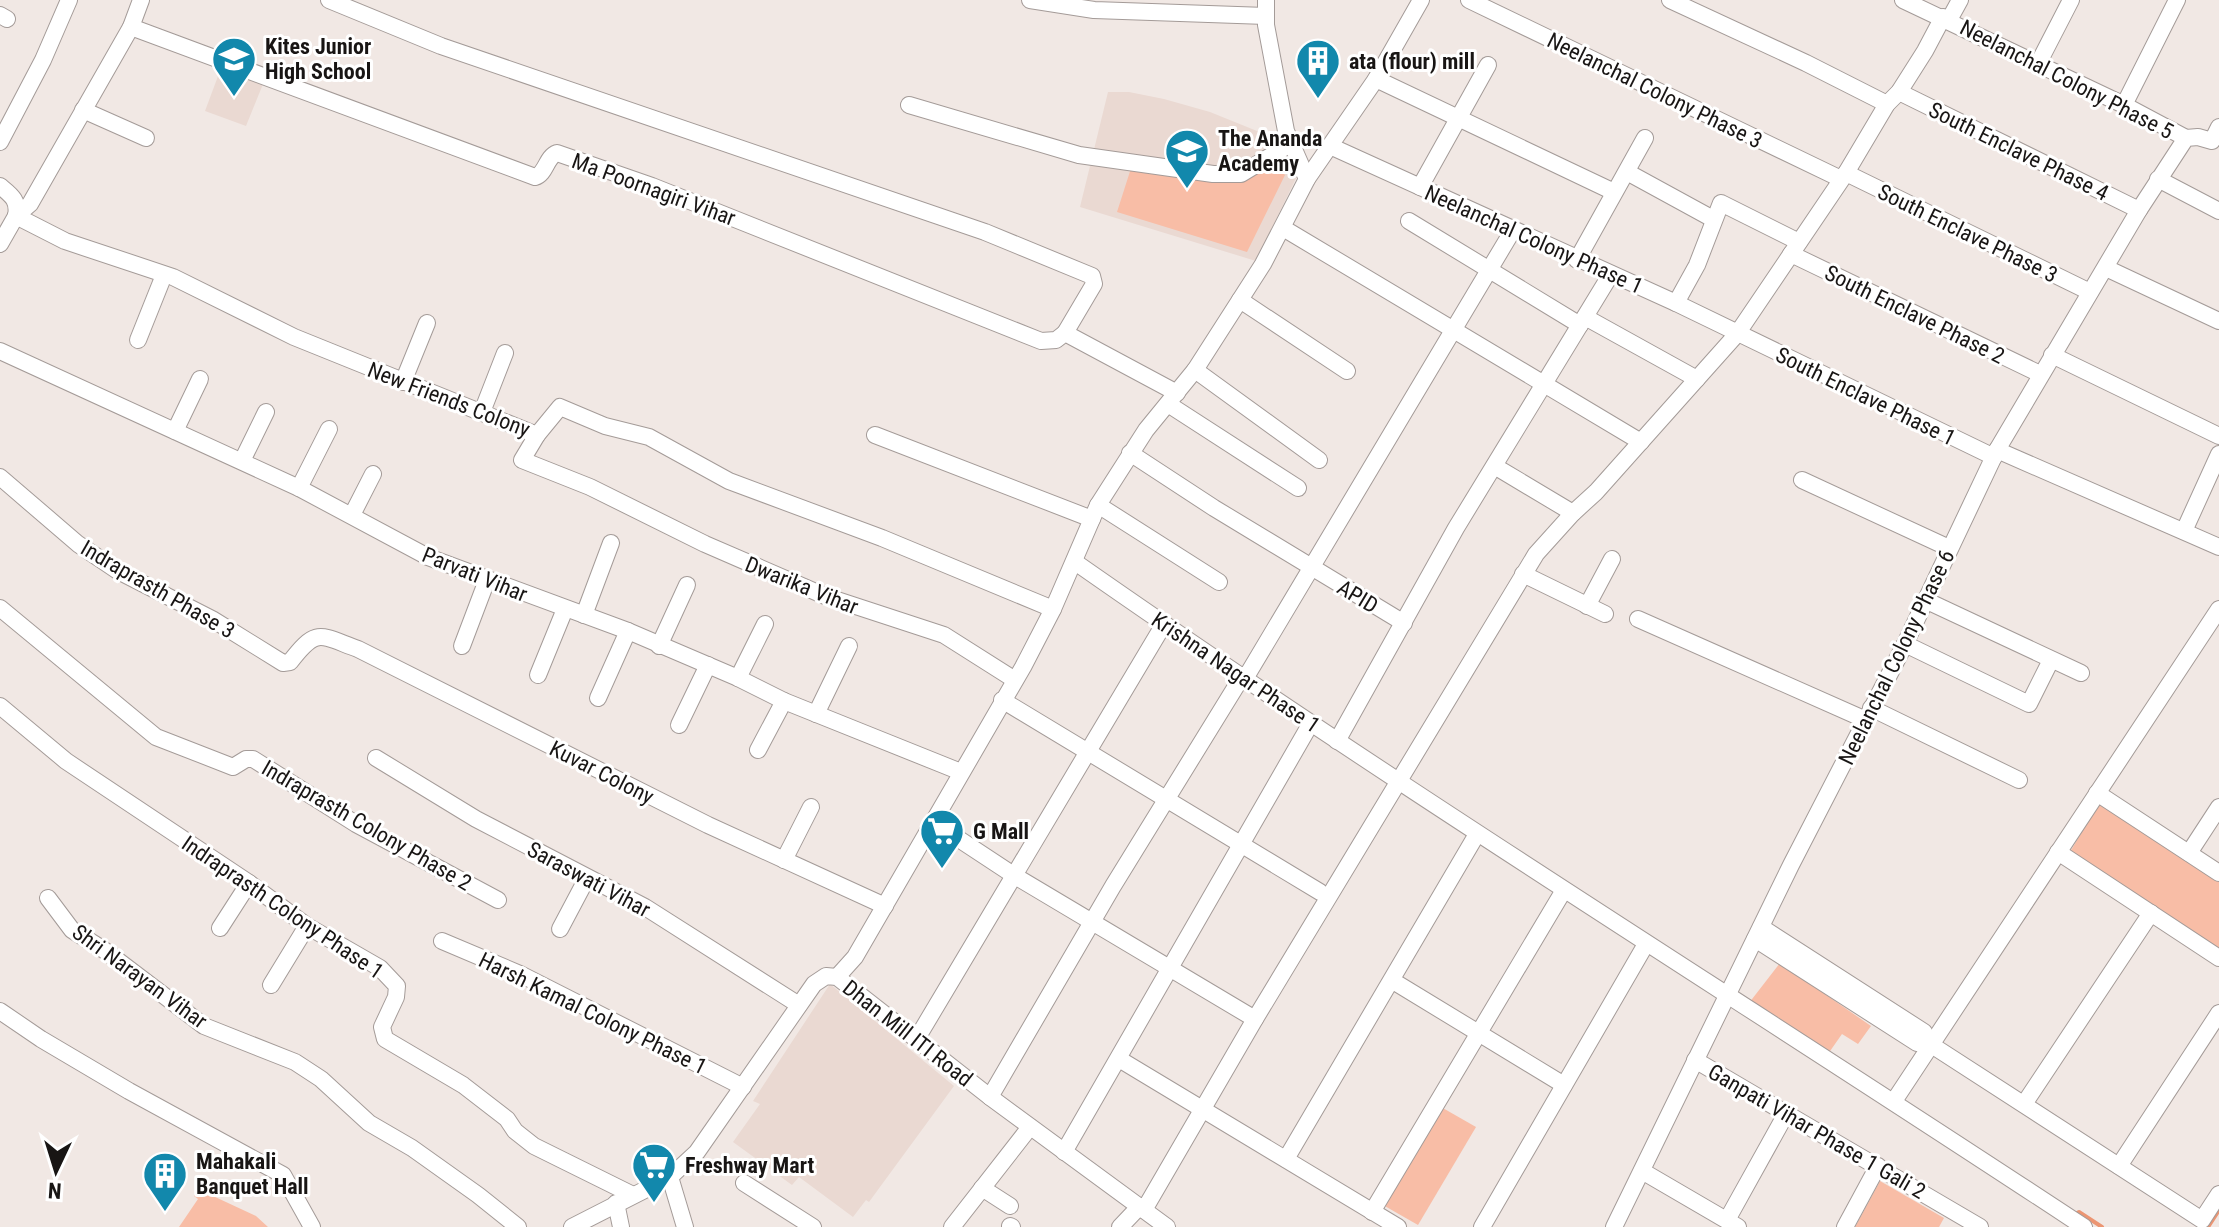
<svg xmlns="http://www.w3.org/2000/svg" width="2219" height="1227" viewBox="0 0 2219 1227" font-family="'Roboto Condensed',sans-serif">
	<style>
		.built { fill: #ead9d2 }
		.green { fill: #f8bda6 }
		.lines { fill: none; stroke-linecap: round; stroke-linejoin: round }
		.stream { stroke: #ec9572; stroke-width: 4 }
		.minor-casing { stroke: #a49b98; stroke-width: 18 }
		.minor { stroke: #fff; stroke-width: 16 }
		.labels { text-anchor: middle; stroke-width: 6; stroke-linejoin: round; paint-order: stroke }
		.poi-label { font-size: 22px; font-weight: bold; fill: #181514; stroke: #fff; text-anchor: start }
		.street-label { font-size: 22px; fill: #181514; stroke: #fff }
	</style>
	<rect width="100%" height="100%" fill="#f1e8e4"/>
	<g class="built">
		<path d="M 221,68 L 263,84 L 246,126 L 205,111 Z"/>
		<path d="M 1108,92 L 1129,92 L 1164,99 L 1210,112 L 1257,131 L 1280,133 L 1284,157 L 1290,157 L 1298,174 L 1256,261 L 1080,207 Z"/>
		<path d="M 830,984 L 954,1086 L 869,1202 L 866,1200 L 853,1217 L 799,1177 L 792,1185 L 733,1142 L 760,1104 L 753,1101 Z"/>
	</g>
	<g class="green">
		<path d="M 1133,162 L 1223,181 L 1273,163 L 1285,175 L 1247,252 L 1117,212 Z"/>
		<path d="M 2099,803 L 2219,882 L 2219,949 L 2070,852 Z"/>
		<path d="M 1780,963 L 1871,1026 L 1858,1044 L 1842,1034 L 1828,1054 L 1749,1003 Z"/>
		<path d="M 1441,1107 L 1476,1127 L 1418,1225 L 1383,1205 Z"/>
		<path d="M 1880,1181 L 1944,1218 L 1939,1227 L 1855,1227 Z"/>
		<path d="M 198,1189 L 256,1216 L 268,1227 L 179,1227 L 198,1199 L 194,1196 Z"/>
	</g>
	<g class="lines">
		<g class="stream">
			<path d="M 2075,1214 L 2079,1212 L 2102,1227"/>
			<path d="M 2208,1227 L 2219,1210"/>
		</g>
		<g class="minor-casing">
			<g id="minor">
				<path d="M 329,0 L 441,46 L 985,232 L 1092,276 L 1094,284 L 1065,333"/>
				<path d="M 1030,0 L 1094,10 L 1266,16"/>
				<path d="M 1266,0 L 1266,25 L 1286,131 L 1307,179"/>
				<path d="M 1469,0 L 1841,179"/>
				<path d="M 1670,0 L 1806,63 L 1887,104"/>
				<path d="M 1903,0 L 2124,105 L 2186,138"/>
				<path d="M 0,15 L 7,19"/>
				<path d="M 1949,20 L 1960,0"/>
				<path d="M 131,27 L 535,177 C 546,174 546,157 557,153 L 652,186 L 1041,341 L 1056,340 L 1065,333 L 1177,393"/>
				<path d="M 2038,64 L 2071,0"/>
				<path d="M 1376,79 L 1614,192"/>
				<path d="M 1899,92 L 2139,210"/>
				<path d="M 909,105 L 1079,155 L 1213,174 L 1241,174 L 1292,143"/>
				<path d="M 2124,105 L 2177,0"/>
				<path d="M 83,110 L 146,138"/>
				<path d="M 0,142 L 43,60 L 69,0"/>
				<path d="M 1330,146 L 1676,303 L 1994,457"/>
				<path d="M 1627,172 L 1713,219"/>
				<path d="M 1846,173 L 2090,292"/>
				<path d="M 2158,179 L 2219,211"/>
				<path d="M 0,186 C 11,195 19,200 16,216"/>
				<path d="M 1420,187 L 1488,65"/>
				<path d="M 16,216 L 65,241 L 173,277 L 294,337 L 537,435 L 560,407 L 605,426 L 649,437 L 729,481 L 882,538 L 1053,609"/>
				<path d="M 1409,221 L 1580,325"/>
				<path d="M 1283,228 L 1641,442"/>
				<path d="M 0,244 L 16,216 L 30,204 L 131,27 L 141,0"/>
				<path d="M 1791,254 L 2040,374"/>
				<path d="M 1577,260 L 1645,138"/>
				<path d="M 2106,268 L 2219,321"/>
				<path d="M 1240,300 L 1347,371"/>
				<path d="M 1676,303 L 1697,265 L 1721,203 L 1799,242"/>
				<path d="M 1585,317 L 1697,379"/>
				<path d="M 138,340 L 164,275"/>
				<path d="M 0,351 L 299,488 L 428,557 L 628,631 L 738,678 L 784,701 L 961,772"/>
				<path d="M 2052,355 L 2219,436"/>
				<path d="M 1195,370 L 1319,460"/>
				<path d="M 403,382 L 427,323"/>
				<path d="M 1168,404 L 1298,488"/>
				<path d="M 482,412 L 505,353"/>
				<path d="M 175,431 L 200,379"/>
				<path d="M 537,435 L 522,460 L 590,487 L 705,544 L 825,596 L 944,635 L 1015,680"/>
				<path d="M 875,435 L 1092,519"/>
				<path d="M 1997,450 L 2219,547"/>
				<path d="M 1130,453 L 1214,508 L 1404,623"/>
				<path d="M 242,461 L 266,412"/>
				<path d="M 1496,467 L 1573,513"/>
				<path d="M 0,477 L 78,544 L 118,571 L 212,619 L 283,663 L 290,662 C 317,627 319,635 358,649 L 708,825 L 885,906"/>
				<path d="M 1802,480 L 1949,548"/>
				<path d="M 299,488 L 329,429"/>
				<path d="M 1098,505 L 1219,582"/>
				<path d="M 352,515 L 373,474"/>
				<path d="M 2184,531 L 2219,454"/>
				<path d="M 1075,562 C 1405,793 1748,1005 2084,1227"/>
				<path d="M 1523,574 L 1605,614"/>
				<path d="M 1925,600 L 2081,673"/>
				<path d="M 1587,606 L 1612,559"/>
				<path d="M 0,608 L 156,737 L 233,767 L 246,759 L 253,759 L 356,824 L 498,900"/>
				<path d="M 584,615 L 611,543"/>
				<path d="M 1638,619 L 1866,720"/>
				<path d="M 1905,644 L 2029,704 L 2051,660"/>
				<path d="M 462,646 L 487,580"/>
				<path d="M 659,646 L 687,585"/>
				<path d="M 538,675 L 565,609"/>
				<path d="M 1246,677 L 1513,230"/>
				<path d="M 738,678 L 765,624"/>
				<path d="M 598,698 L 628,631"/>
				<path d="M 1002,700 L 1320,892"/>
				<path d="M 0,706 L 66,761 L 249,883 L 307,926 L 380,968 L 397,986 L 396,997 L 382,1027 L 385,1039 L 463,1085 L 507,1119 L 515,1131 L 534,1146 L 633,1195"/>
				<path d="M 1871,708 L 2019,780"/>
				<path d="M 816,714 L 849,646"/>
				<path d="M 679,725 L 708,665"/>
				<path d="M 1337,741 L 1456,528 L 1611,274"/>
				<path d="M 758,750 L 784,701"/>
				<path d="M 376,758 L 476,819 L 645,907 L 799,1005"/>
				<path d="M 2097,793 L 2219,873"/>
				<path d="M 933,822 L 1015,876 L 1255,1019"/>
				<path d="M 2058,852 L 2219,958"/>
				<path d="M 2189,853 L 2219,807"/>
				<path d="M 784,860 L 811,807"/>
				<path d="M 48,898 L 72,930 L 104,950 L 204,1026 L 295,1062 L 321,1079 L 369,1123 L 412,1148 L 478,1195 L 518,1227"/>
				<path d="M 1761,927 L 1924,1032 L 1930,1044 L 2202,1220 L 2219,1194"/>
				<path d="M 220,928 L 249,883"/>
				<path d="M 560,929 L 587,878"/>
				<path d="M 1755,939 L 1917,1043 L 1930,1044"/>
				<path d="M 442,941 L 520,974 L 743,1087"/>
				<path d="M 837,977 L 855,957 L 1023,667 L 1053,609 L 1098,505 L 1146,430 L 1195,370 L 1263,264 L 1307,179 L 1376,79 L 1421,0"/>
				<path d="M 1393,981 L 1564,1085"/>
				<path d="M 271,985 L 307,926"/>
				<path d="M 0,1011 L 41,1039 L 129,1091 L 283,1175 L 312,1227"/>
				<path d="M 916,1040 L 1164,624"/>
				<path d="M 1119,1059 L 1398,1227"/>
				<path d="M 1695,1060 L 1980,1227"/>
				<path d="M 990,1097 L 1113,886 L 1243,675"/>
				<path d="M 1894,1101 L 2219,609"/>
				<path d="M 2024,1104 L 2151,913"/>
				<path d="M 1064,1152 L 1311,723"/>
				<path d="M 1286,1159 L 1477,834"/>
				<path d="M 2119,1166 L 2219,1013"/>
				<path d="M 1642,1171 L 1738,1227"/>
				<path d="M 670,1177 L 685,1227"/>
				<path d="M 744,1183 L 813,1227"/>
				<path d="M 982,1188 L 1010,1206"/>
				<path d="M 616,1203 L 621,1227"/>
				<path d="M 1144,1210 L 1255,1019 L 1536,554 L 1573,513 L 1596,492 L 1737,334 L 1846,173 L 1887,104 L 1899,92 L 1925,51 L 1943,17"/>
				<path d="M 1372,1212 L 1564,890"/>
				<path d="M 1727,1220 L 1787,1112"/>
				<path d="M 1010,1226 L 1012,1227"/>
				<path d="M 572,1227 L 670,1177 L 697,1152 L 814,984 L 826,976 L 837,977 L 990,1097 L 1167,1227"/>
				<path d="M 952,1227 L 1030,1127"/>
				<path d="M 1120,1227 L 1140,1206"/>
				<path d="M 1482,1227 L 1646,944"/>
				<path d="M 1614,1227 L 1791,865 L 1905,644 L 1997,450 L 2139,210 L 2186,138 L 2198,137 L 2212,141 L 2219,127"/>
				<path d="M 1845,1227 L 1878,1166"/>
			</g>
		</g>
		<use href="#minor" class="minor"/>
	</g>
	<defs>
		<g id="school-pin" transform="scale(2.3)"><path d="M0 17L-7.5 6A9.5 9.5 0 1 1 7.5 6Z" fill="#1288ac" stroke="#fff"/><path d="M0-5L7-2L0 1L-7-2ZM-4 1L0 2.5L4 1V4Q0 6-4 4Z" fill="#fff"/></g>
		<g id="building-pin" transform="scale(2.3)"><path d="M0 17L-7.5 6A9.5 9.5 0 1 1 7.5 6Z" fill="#1288ac" stroke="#fff"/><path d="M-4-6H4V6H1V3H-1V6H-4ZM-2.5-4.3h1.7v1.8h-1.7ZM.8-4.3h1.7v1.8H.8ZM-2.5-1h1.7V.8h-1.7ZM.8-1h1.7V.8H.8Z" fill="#fff"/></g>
		<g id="supermarket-pin" transform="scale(2.3)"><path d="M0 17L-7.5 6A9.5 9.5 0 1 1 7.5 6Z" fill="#1288ac" stroke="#fff"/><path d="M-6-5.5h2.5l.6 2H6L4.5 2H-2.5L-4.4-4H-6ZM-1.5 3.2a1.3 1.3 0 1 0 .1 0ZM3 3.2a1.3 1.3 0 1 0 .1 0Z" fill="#fff"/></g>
	</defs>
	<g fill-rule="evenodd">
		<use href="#school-pin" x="234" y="59"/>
		<use href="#building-pin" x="1318" y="61"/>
		<use href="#school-pin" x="1187" y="151"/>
		<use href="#supermarket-pin" x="942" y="831"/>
		<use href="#supermarket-pin" x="654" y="1165"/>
		<use href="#building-pin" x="165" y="1174"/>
	</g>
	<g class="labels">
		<g class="poi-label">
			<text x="265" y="54">Kites Junior<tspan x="265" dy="25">High School</tspan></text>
			<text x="1349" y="69">ata (flour) mill</text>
			<text x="1218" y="146">The Ananda<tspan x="1218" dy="25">Academy</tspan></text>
			<text x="973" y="839">G Mall</text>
			<text x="196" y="1169">Mahakali<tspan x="196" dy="25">Banquet Hall</tspan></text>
			<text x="685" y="1173">Freshway Mart</text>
		</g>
		<g class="street-label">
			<text transform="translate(2067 79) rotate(27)" y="8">Neelanchal Colony Phase 5</text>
			<text transform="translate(1655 90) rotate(26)" y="8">Neelanchal Colony Phase 3</text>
			<text transform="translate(2019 151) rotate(26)" y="8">South Enclave Phase 4</text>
			<text transform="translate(654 189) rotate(20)" y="8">Ma Poornagiri Vihar</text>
			<text transform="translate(1968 233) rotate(26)" y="8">South Enclave Phase 3</text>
			<text transform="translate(1534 239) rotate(24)" y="8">Neelanchal Colony Phase 1</text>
			<text transform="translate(1915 314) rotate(26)" y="8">South Enclave Phase 2</text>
			<text transform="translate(1866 396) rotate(26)" y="8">South Enclave Phase 1</text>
			<text transform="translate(449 399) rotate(21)" y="8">New Friends Colony</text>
			<text transform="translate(475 574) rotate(22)" y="8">Parvati Vihar</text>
			<text transform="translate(802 585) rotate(22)" y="8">Dwarika Vihar</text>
			<text transform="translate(158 589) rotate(30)" y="8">Indraprasth Phase 3</text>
			<text transform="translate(1358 596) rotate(31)" y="8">APID</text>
			<text transform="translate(1896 657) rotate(-64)" y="8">Neelanchal Colony Phase 6</text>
			<text transform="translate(1236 672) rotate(34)" y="8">Krishna Nagar Phase 1</text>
			<text transform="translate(602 772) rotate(27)" y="8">Kuvar Colony</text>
			<text transform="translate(367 825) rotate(30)" y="8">Indraprasth Colony Phase 2</text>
			<text transform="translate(589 879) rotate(28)" y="8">Saraswati Vihar</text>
			<text transform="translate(283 907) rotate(34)" y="8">Indraprasth Colony Phase 1</text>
			<text transform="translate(140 976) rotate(36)" y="8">Shri Narayan Vihar</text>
			<text transform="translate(593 1013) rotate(26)" y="8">Harsh Kamal Colony Phase 1</text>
			<text transform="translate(908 1033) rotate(38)" y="8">Dhan Mill ITI Road</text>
			<text transform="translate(1817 1131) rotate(30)" y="8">Ganpati Vihar Phase 1 Gali 2</text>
		</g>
	</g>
	<g transform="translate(56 1171) rotate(184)" stroke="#ffffff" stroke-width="6" paint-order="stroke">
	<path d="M0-6L14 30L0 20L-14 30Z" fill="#181514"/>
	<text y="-12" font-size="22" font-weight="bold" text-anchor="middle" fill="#181514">N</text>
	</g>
</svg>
